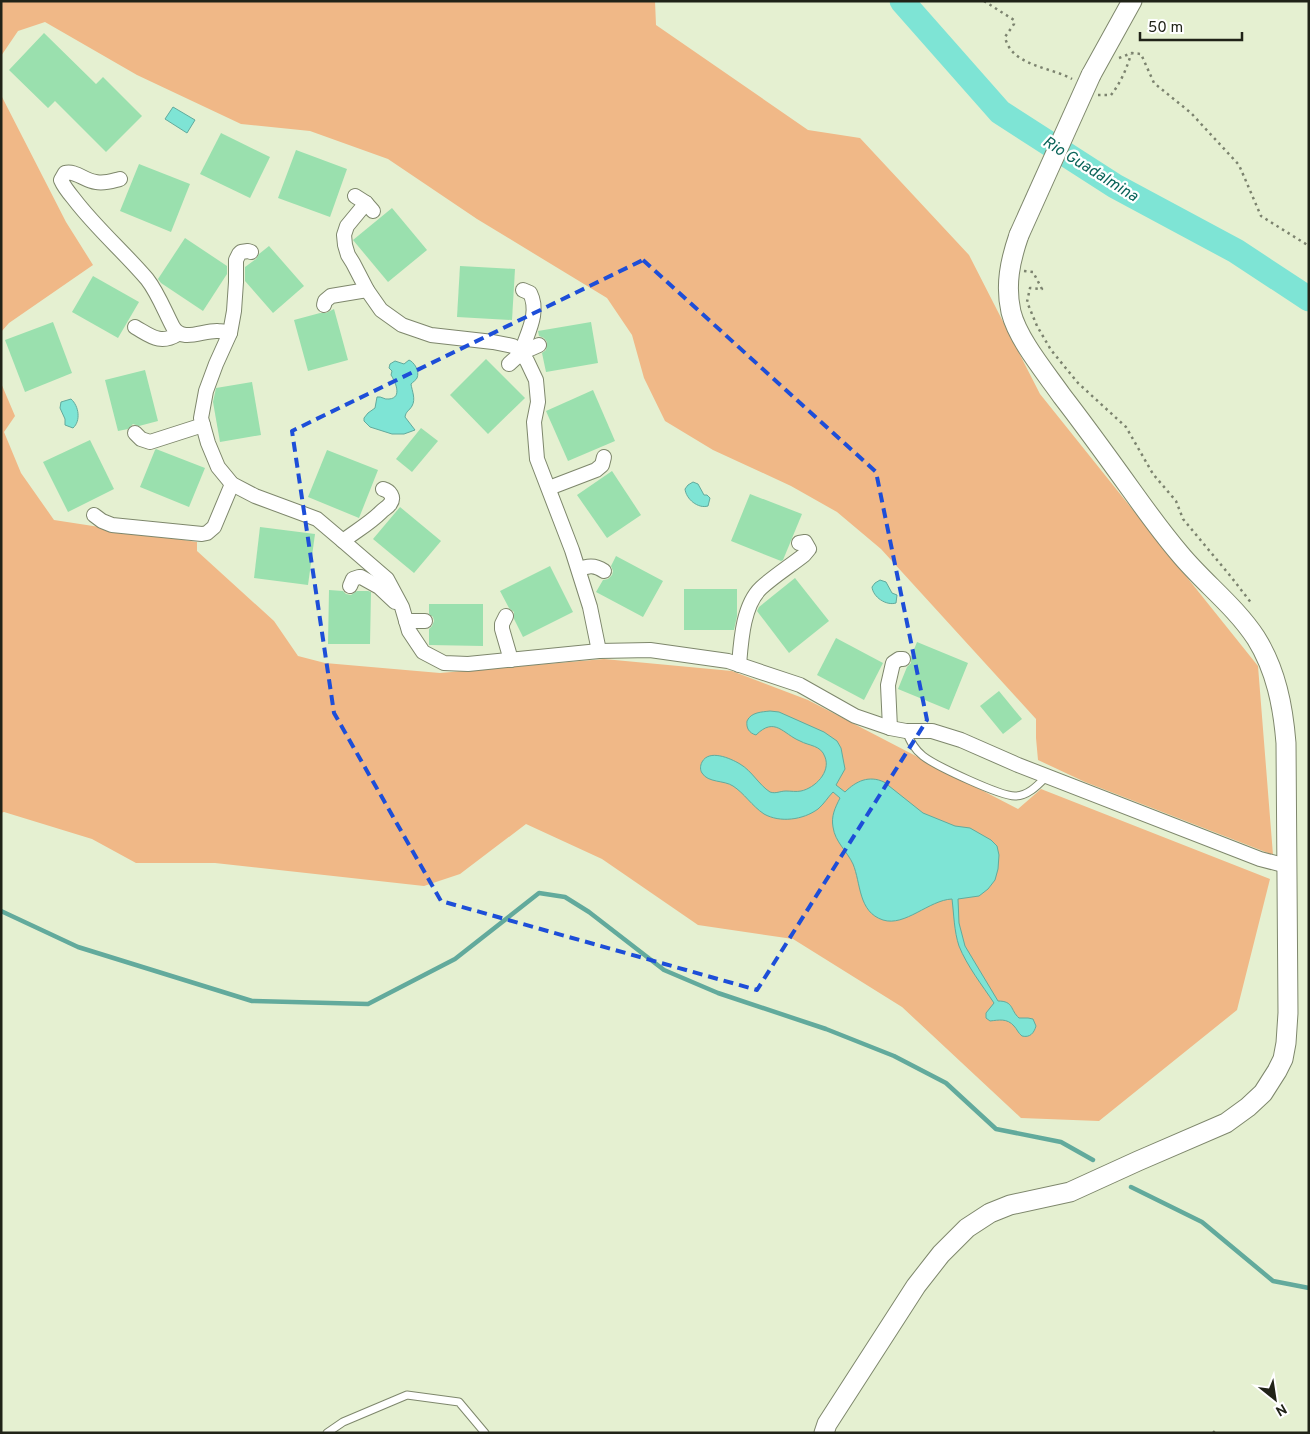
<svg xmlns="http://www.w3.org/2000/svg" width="1310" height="1434" viewBox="0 0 1310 1434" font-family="Overpass,sans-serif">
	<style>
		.green { fill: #f0b887 }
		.water { fill: #7ee4d5; stroke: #62aa9c }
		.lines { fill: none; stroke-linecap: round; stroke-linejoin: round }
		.stream { stroke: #62aa9c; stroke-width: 4.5 }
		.river { stroke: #7ee4d5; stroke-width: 25 }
		.building { fill: #9ae0ae }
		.lane-casing { stroke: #7e876c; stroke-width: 9 }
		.street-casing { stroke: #7e876c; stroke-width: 16 }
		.secondary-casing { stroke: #7e876c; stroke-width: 21 }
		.path { stroke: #7c836f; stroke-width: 2.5; stroke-dasharray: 2.5 4; stroke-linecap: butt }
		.lane { stroke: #fff; stroke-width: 7 }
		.street { stroke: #fff; stroke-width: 14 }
		.secondary { stroke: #fff; stroke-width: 19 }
		.secondary-bridge-casing { stroke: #7e876c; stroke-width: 21; stroke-linecap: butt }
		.secondary-bridge { stroke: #fff; stroke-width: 19 }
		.marked { fill: none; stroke: #1d4ed8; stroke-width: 4; stroke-dasharray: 10 6; stroke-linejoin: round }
		.labels { text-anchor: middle; stroke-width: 4.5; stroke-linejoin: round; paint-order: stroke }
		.water-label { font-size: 16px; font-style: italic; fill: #0a6359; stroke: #fff }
	</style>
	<rect width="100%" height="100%" fill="#e5f0d1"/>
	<g class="green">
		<path d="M 1,1 L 655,1 L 656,25 L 808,130 L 860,138 L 969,255 L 1040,394 L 1258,666 L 1273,855 L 1085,782 L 1038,760 L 1036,738 L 1036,719 L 881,549 L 837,512 L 791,486 L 713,450 L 665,421 L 644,378 L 632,335 L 607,298 L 477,219 L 388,159 L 310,131 L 241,124 L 137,75 L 45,22 L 18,31 L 1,56 Z"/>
		<path d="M 1,86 L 1,95 L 66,222 L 93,265 L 9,323 L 1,332 Z"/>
		<path d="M 1,383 L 15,416 L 4,432 L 21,473 L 54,520 L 197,542 L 197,551 L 274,621 L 298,656 L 325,663 L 440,673 L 604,659 L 732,671 L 808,700 L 1018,809 L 1041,789 L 1270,879 L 1237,1010 L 1099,1121 L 1021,1118 L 902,1007 L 793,939 L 698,925 L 602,859 L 526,824 L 460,874 L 424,886 L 215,863 L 136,863 L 92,839 L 4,812 L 1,813 Z"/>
	</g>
	<g class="water">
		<path d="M 173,107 L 195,120 L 187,133 L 165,119 Z"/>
		<path d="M 409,360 C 414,362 420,371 417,378 C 416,380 413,382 411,384 C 412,391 416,399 412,406 C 409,411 406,411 405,417 L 415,430 L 404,434 L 392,434 L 370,427 L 364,421 L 364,418 L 368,413 L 375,408 L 377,397 C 382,396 384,400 389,399 C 403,398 395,381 391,375 L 392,371 L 389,368 L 390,364 L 395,361 L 404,364 Z"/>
		<path d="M 71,399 C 79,406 81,421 73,428 L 65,425 L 65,419 L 60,408 L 61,402 Z"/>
		<path d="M 693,482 L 698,484 L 704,495 L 707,495 L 710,498 L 708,506 C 698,509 686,499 685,489 L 688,485 Z"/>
		<path d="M 880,580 L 886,582 L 892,593 L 897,595 L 896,603 C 886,606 873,597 872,587 L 875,583 Z"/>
		<path d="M 770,711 L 779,712 L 824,732 L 837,741 L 841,748 L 845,769 L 836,785 L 845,792 C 856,781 869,775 884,782 L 923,813 L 955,826 L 970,828 L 991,840 L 997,846 L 999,855 L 998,869 L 995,880 L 988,889 L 979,896 L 958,899 L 959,923 L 965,946 L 998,1001 C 1014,1001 1010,1010 1019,1018 L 1028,1018 L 1033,1019 L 1036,1026 C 1034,1033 1030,1038 1022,1036 C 1018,1033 1017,1029 1014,1026 C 1007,1018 999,1020 990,1021 L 986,1018 L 986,1013 L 994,1003 C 982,985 967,966 959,946 C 954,931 954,915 952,899 C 929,900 905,927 883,920 C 858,912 861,883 853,864 C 847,851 835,842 833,827 C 831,816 835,808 840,798 L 833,792 C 828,797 824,804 818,809 C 803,820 780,823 764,814 C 752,806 744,793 733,786 C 724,780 708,783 702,773 C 700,770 700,766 702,762 C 709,749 730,758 740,764 C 752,771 759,785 770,792 C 776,794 780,791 786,791 C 791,791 796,792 801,791 C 815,788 831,772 825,757 C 821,745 809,746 800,741 C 783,734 775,716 756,735 C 749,733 746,728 747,721 C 751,712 762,712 770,711 Z"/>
	</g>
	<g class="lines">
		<g class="stream">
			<path d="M 1,911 L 78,947 L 252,1001 L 368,1004 L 455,959 L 539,893 L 565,897 L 589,912 L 664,970 L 718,993 L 826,1029 L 894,1056 L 946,1083 L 996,1129 L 1061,1142 L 1093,1160"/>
			<path d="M 1131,1187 L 1202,1222 L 1273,1281 L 1309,1288"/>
		</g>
		<path class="river" d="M 902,1 L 1000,112 L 1115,186 L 1236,251 L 1309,299"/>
	</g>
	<g class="building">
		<path d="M 44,33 L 96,84 L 103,77 L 142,116 L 106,152 L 55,101 L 48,108 L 9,70 Z"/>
		<path d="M 221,133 L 270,157 L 250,198 L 200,174 Z"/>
		<path d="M 296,150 L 347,169 L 330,217 L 278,198 Z"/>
		<path d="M 139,164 L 190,184 L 171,232 L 120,211 Z"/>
		<path d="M 392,208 L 427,250 L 388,282 L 353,240 Z"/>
		<path d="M 185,238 L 227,266 L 227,274 L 203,311 L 161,283 L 158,279 Z"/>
		<path d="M 269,246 L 304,286 L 273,313 L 245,281 L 245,267 L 256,259 L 259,254 Z"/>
		<path d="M 460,266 L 515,269 L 512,320 L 457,317 Z"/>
		<path d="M 93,276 L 139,302 L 118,338 L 72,312 Z"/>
		<path d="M 334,309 L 348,360 L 308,371 L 294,320 L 320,313 L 326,313 Z"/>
		<path d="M 53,322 L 72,373 L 25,392 L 5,340 Z"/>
		<path d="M 591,322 L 598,363 L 546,372 L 542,353 L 546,350 L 547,342 L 544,338 L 539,336 L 538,331 Z"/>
		<path d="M 486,359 L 525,398 L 488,434 L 450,395 Z"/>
		<path d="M 145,370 L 158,421 L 139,426 L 133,424 L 128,429 L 118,431 L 105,380 Z"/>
		<path d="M 252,382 L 261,435 L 220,442 L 213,402 L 216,388 Z"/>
		<path d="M 593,390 L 615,441 L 568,461 L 546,411 Z"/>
		<path d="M 421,428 L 438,441 L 412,472 L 396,459 Z"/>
		<path d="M 90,440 L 114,489 L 68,512 L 43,462 Z"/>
		<path d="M 156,449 L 205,468 L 189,507 L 140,487 L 155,450 Z"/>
		<path d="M 327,450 L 378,470 L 359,518 L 308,497 Z"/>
		<path d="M 612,471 L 641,515 L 607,538 L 577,495 Z"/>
		<path d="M 750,494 L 802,514 L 783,560 L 781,561 L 731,541 Z"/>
		<path d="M 400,507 L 441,541 L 414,573 L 373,539 Z"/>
		<path d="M 260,527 L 315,534 L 308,585 L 254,578 Z"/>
		<path d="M 616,556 L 663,581 L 643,617 L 596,592 L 603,580 L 608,579 L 612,575 L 613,571 L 611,566 Z"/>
		<path d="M 550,566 L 573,612 L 523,637 L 514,619 L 514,612 L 509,608 L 500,591 Z"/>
		<path d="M 795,578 L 829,621 L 789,653 L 757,611 L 759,607 Z"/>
		<path d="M 684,589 L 737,589 L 737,616 L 734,630 L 684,630 Z"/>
		<path d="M 329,590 L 343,591 L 346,594 L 351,595 L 357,591 L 368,591 L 371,592 L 370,644 L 328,644 Z"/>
		<path d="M 429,604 L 483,604 L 483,646 L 429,645 L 429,629 L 432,626 L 434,621 L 433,617 L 429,614 Z"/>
		<path d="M 836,638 L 883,663 L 864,700 L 817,675 Z"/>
		<path d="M 917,642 L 968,663 L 949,710 L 898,689 L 907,667 L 911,663 L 911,657 Z"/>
		<path d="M 999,691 L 1022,719 L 1003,734 L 980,706 Z"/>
	</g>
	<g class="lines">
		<g class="lane-casing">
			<g id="lane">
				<path d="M 906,731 C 910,741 914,749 923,756 C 936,766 1000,796 1015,796 C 1028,796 1038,785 1047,776"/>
				<path d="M 327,1433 L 343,1422 L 407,1395 L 459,1402 L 485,1433"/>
			</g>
		</g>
		<g class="street-casing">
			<g id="street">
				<path d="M 120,179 C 112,181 104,184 96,182 C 85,181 75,170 65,173 L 61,180 C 64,187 69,193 74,199 C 96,228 124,252 147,279 C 158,293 165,312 173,327 C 182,343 203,330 218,331 C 222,331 226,332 230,333"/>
				<path d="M 355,196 L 366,203 L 373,211"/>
				<path d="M 366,203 L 347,226 L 344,235 L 345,245 L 348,255 L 353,263 L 367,290 L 381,310 L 402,325 L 431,335 L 493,342 L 513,346 L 521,353 L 527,361 L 536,380 L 538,402 L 534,422 L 537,459 L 572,550 L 590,607 L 599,651"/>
				<path d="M 251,252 L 248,251 L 241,252 L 239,254 L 236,260 L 236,282 L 234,311 L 230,333 L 216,364 L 206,391 L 201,418 L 208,443 L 218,467 L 232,484 L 255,496 L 317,519 L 343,541 L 387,579 L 402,607 L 409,631 L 423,652 L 444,663 L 468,664 L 599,651 L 650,650 L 728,661 L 800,685 L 855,716 L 890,728 L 906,731 L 932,731 L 961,740 L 1018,765 L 1260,859 L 1287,866"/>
				<path d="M 324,305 L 325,301 L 331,296 L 367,290"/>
				<path d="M 135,327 C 151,336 160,345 178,334"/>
				<path d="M 521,353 C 527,333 540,313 530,293 L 523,290"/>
				<path d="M 509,364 L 521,353 L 539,345"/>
				<path d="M 135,433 L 141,439 L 150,442 L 203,425"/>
				<path d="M 549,488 L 596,470 L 602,465 L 604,457"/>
				<path d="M 94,515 L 102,521 L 112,525 L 202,534 L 207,533 L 214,527 L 232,484"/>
				<path d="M 343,541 C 356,531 370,523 381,512 C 384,509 388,507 390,504 C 395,497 390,491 383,489"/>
				<path d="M 579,570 C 588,565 595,565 604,571"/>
				<path d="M 350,586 L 353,579 L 359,577 L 361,577 L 379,587 L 395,602"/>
				<path d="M 506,616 L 502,624 L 502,629 L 511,660"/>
				<path d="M 406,621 L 425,621"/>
				<path d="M 739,665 C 741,641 743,605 761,588 C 774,576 790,566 804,555 L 809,549 L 805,542 L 799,543"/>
				<path d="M 890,728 L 888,685 L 893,663 L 899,659 L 903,659"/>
			</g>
		</g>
		<g class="secondary-casing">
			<g id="secondary">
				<path d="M 1091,75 L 1132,1"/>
				<path d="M 824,1433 L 827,1424 L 916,1286 L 941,1254 L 967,1228 L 990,1213 L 1010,1205 L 1070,1192 L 1138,1161 L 1226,1123 L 1248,1107 L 1263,1093 L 1277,1071 L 1283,1059 L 1286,1043 L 1288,1013 L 1286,743 C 1283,706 1276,670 1256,638 C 1235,606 1204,583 1180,554 C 1163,534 1147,512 1132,491 C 1109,459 1086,427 1062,396 C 1046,373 1018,340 1011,312 C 1005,285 1010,261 1019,235"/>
			</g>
		</g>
		<g class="path">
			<path d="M 984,1 L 1014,20 L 1014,24 L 1005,37 C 1011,66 1051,67 1072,79"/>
			<path d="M 1119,58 L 1132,53 L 1141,54 L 1154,83 L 1191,113 L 1239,165 L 1261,216 L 1309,246"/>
			<path d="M 1098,95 L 1111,95 C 1120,84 1127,68 1131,54"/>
			<path d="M 1024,271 L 1033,272 L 1042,289 L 1030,288 L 1027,302 L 1037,326 L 1051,350 L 1078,383 L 1126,427 L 1153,474 L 1176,501 L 1183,519 L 1232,578 L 1252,604"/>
			<path d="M 1213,1433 L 1216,1430"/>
		</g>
		<use href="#lane" class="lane"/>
		<use href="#street" class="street"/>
		<use href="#secondary" class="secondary"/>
		<g class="secondary-bridge-casing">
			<path id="secondary-bridge" d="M 1019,235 L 1091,75"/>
		</g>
		<use href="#secondary-bridge" class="secondary-bridge"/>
	</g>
	<path class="marked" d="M 643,260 L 876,472 L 927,720 L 757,990 L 441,901 L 334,713 L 292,431 Z"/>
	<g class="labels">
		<g class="water-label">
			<text transform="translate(1091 168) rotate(32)" y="6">Rio Guadalmina</text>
		</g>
	</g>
	<rect width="1310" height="1434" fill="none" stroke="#202318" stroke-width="5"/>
	<g transform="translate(1275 1399) rotate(150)" stroke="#ffffff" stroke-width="4" paint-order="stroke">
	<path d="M0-4L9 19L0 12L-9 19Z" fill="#202318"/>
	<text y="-8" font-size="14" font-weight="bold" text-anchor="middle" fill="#202318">N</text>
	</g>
	<path d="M1140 32v8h102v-8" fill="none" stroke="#202318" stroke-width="2.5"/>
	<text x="1148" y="32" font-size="15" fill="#202318" stroke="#ffffff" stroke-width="4" paint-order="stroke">50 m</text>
</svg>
